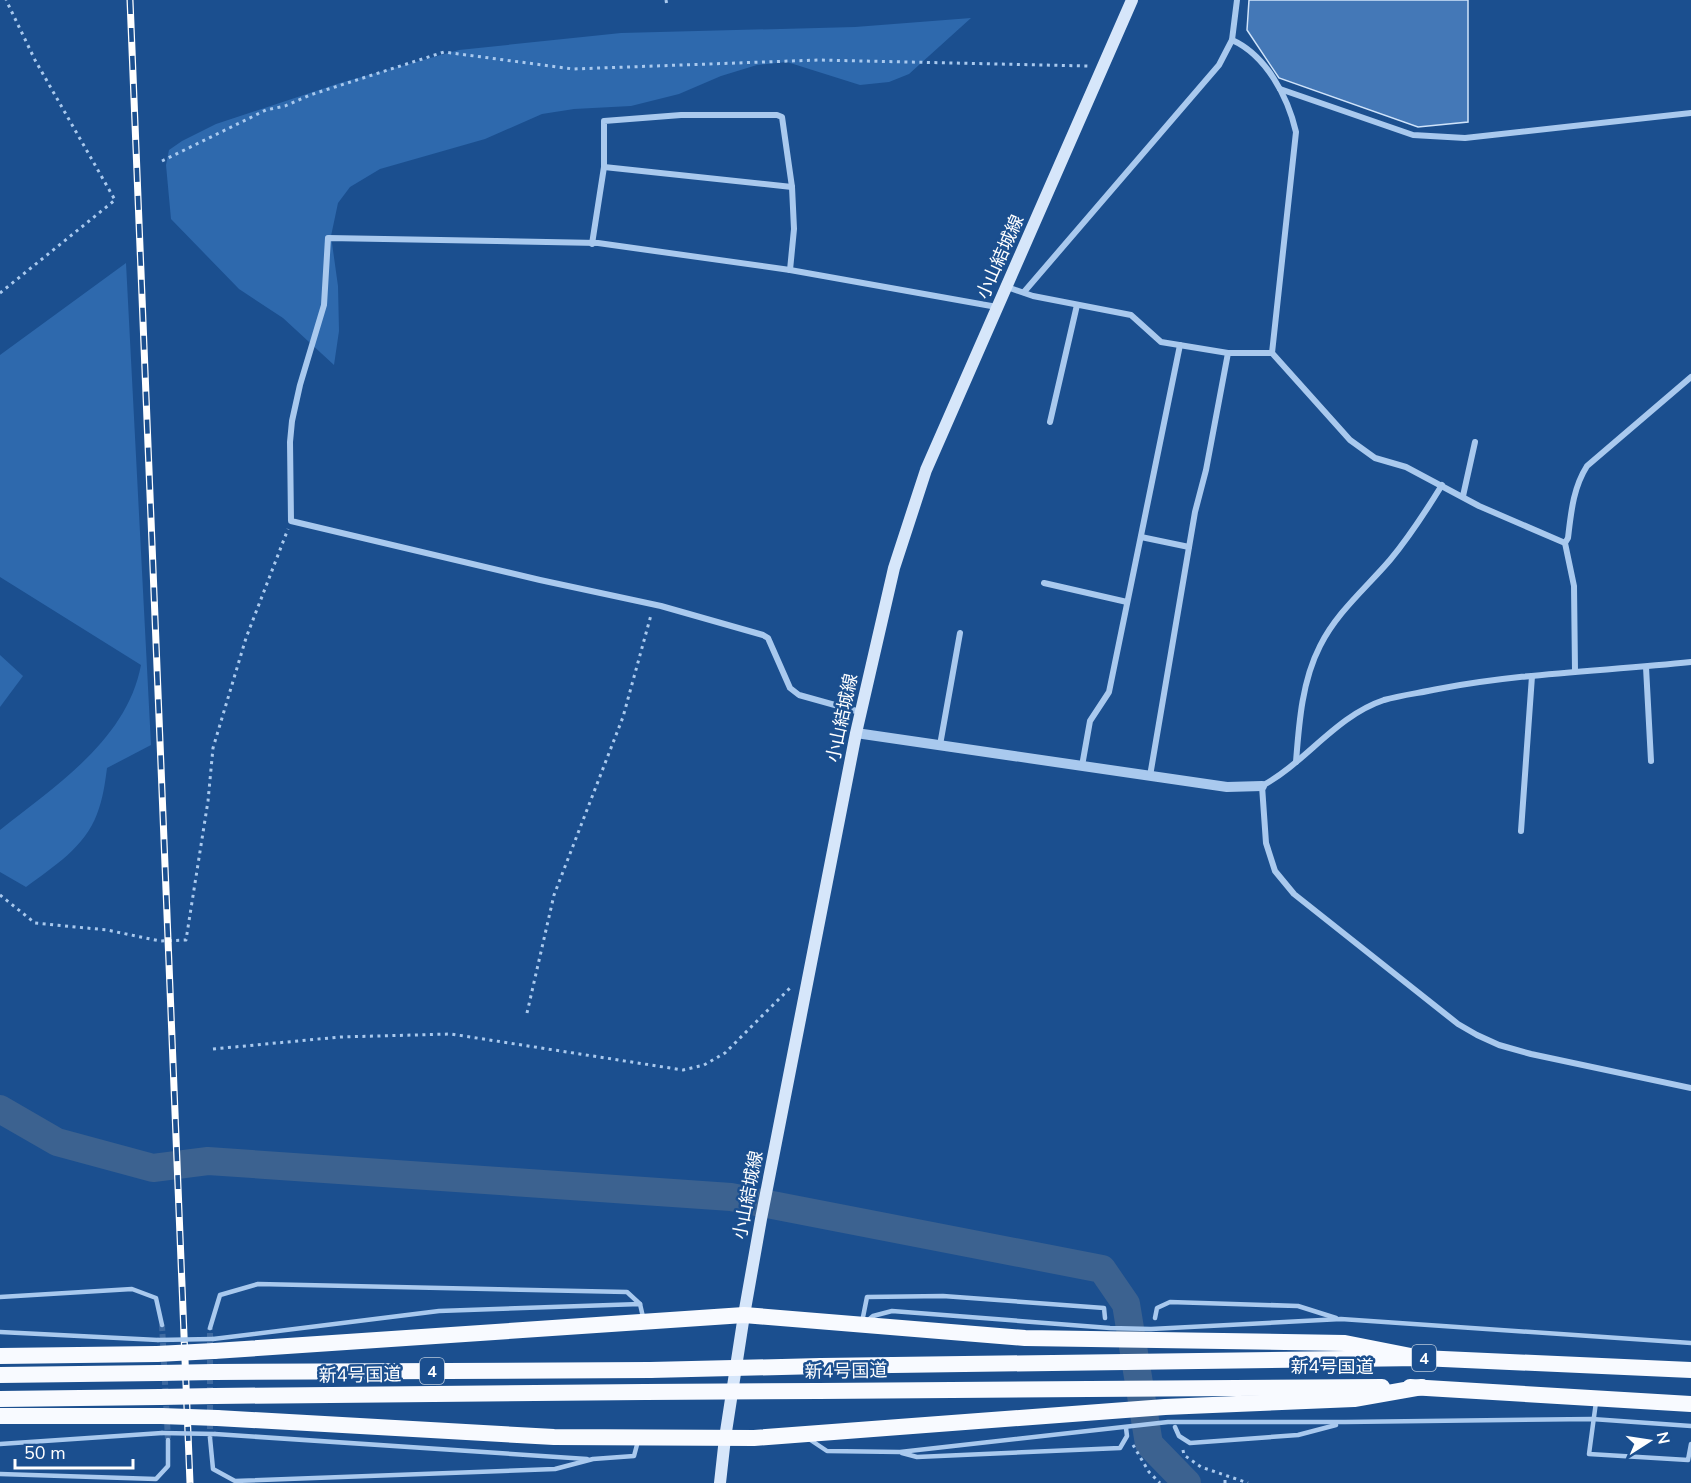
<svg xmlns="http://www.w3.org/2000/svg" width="1691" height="1483" viewBox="0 0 1691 1483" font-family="'Nunito Sans','Noto Sans JP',sans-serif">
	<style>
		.green { fill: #2e69ad }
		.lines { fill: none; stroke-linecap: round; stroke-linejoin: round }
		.river { stroke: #3c6290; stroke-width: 28 }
		.building { fill: #4478b7; stroke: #cfe3fa; stroke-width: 1.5 }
		.minor-tunnel { stroke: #3d69a0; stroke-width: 6; stroke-dasharray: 6 3; stroke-linecap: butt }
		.path { stroke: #a9c9ee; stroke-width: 3; stroke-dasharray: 3 4.5; stroke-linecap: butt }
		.service { stroke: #a9c9ee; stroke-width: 4.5 }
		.minor { stroke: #a9c9ee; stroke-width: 6 }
		.tertiary { stroke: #a9c9ee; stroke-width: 10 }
		.secondary { stroke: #d6e6fa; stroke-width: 12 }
		.trunk { stroke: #f8faff; stroke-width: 16 }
		.rail-casing { stroke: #fff; stroke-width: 7 }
		.rail { stroke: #1b4f8f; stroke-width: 4.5; stroke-dasharray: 14; stroke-linecap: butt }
		.service-bridge { stroke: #a9c9ee; stroke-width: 4.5 }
		.trunk-bridge { stroke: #f8faff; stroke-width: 16 }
		.labels { text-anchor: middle; stroke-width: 5; stroke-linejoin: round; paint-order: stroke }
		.shield { fill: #1b4f8f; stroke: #bbcadd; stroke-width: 1.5 }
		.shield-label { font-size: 16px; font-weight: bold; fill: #fff }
		.street-label { font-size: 18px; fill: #fff; stroke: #1b4f8f }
	</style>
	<rect width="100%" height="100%" fill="#1b4f8f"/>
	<g class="green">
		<path d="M 971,18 L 909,74 L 889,82 L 860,85 L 787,62 L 757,65 L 721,76 L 679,94 L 631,106 L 574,109 L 542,114 L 485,139 L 380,169 L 350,187 L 338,203 L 331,236 L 338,286 L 339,331 L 334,365 L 283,318 L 239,289 L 171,219 L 166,165 L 169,150 L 182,141 L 216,124 L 340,83 L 459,50 L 621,33 L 855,27 Z"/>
		<path d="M 126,263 L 151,745 L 107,768 C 105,783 103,799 97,814 C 85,847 53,867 26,887 L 0,872 L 0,830 C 55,786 127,740 141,665 L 0,577 L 0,355 Z"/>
		<path d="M 0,655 L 23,676 L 0,707 Z"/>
	</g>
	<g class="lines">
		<path class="river" d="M 0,1109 L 57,1142 L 153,1168 L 208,1161 L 731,1197 L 1102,1269 L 1126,1304 L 1149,1444 L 1187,1483"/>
	</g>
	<path class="building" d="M 1249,0 L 1468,0 L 1468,122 L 1418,127 L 1279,78 L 1247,30 Z"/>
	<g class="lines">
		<g class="minor-tunnel">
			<path d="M 162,1325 L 168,1440"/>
			<path d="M 210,1438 L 210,1328"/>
		</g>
		<g class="path">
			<path d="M 666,0 L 667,6"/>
			<path d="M 162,161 L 266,110 L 285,106 L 310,95 L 444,52 L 573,69 L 818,60 L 1088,66"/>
			<path d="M 0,293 L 115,200 L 35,60 L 6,0"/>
			<path d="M 0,895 L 35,923 L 107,930 L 160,941 L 186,940 L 208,801 L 213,748 L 246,638 L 288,529"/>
			<path d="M 527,1013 L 554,895 L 623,717 L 651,615"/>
			<path d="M 213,1049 L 340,1037 L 451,1034 L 683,1070 L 704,1065 L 725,1053 L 792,986"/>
			<path d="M 1133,1445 L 1149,1472 L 1160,1483"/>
			<path d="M 1183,1450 L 1184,1455 L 1201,1467 L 1248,1483"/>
			<path d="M 1225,1483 L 1225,1476"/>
		</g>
		<g class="service">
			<path d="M 0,1297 L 132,1289 L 156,1298 L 162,1325"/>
			<path d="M 1155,1318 L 1157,1308 L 1170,1302 L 1298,1306 L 1336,1318"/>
			<path d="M 867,1321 L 873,1316 L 892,1311 L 1110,1328 L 1151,1329 L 1341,1319 L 1691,1343"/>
			<path d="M 862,1322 L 867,1297 L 943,1296 L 1104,1308 L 1105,1318"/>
			<path d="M 210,1328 L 220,1295 L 258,1284 L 627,1292 L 640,1304"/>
			<path d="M 0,1332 L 158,1340"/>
			<path d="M 213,1339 L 439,1311 L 640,1304 L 643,1317"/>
			<path d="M 1596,1402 L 1589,1454 L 1688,1460 L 1691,1444"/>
			<path d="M 1175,1427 L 1179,1436 L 1190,1443 L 1298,1435 L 1336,1425"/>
			<path d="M 215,1434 L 587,1459"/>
			<path d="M 210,1438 L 213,1469 L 235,1481 L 555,1469 L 593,1459 L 634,1456 L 638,1441"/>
			<path d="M 809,1439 L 827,1451 L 900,1452 L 1168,1422 L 1345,1422 L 1592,1419 L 1691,1426"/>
			<path d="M 0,1444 L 162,1433"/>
			<path d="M 902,1453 L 917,1457 L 1120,1448 L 1127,1436 L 1126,1428"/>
			<path d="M 0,1474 L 156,1479 L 168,1466 L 168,1440"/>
		</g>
		<g class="minor">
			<path d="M 1232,40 C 1266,55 1288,97 1296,132 L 1272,353 L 1350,440 L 1375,458 L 1406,467 L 1479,506 L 1565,543"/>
			<path d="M 1280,89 L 1413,135 L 1465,138 L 1691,113"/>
			<path d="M 604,167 L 792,187"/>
			<path d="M 592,244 L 604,167 L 604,121 L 681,115 L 777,115 L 782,117 L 792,187 L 794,229 L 790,270"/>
			<path d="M 1007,287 L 1033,296 L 1131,315 L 1161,342 L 1228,353 L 1272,353"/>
			<path d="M 1024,292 L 1219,65 L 1232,40 L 1237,0"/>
			<path d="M 1050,422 L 1077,305"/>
			<path d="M 1463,496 L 1475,442"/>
			<path d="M 1141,537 L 1189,547"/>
			<path d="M 1044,583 L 1127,602"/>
			<path d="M 1691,662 C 1606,671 1521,673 1438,689 C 1420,693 1401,695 1384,700 C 1336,716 1306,762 1262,786 L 1266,843 L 1275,871 L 1294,894 L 1458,1024 L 1477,1035 L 1499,1045 L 1531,1054 L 1691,1088"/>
			<path d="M 1646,667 L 1651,761"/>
			<path d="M 1575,671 L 1574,586 L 1565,543 L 1568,538 C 1571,513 1573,488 1587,466 L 1691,377"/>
			<path d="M 860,712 L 799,695 L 790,688 L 768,638 L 763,635 L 661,606 L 540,580 L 291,521 L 290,442 L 292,421 L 300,385 L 324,305 L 328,238 L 598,243 L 790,270 L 997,307"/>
			<path d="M 940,745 L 960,633"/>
			<path d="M 1296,762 C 1299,723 1302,681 1320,646 C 1337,612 1366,588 1390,560 C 1410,536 1426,511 1442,485"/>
			<path d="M 1082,766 L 1090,721 L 1109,692 L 1180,345"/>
			<path d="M 1150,776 L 1195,512 L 1206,470 L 1228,353"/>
			<path d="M 1521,831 L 1532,676"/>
		</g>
		<path class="tertiary" d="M 856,733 L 1227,787 L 1262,786"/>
		<path class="secondary" d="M 720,1483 L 725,1438 L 744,1315 L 761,1219 L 856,733 L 894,568 L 926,470 L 1132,0"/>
		<g class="trunk">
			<path d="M 214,1351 L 744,1315 L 1025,1338 L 1345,1343 L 1421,1358"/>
			<path d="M 0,1356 L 157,1354"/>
			<path d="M 821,1366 L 1421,1358 L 1691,1370"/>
			<path d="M 214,1372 L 650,1370"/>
			<path d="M 0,1375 L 159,1373"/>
			<path d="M 1410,1387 L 1691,1404"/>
			<path d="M 818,1391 L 1382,1387"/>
			<path d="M 215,1396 L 645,1392"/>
			<path d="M 0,1399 L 160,1397"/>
			<path d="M 0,1416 L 161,1416"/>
			<path d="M 217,1418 L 554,1437 L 754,1438 L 1165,1407 L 1354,1399 L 1422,1387"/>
		</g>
		<g class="rail-casing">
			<path id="rail" d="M 130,0 L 190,1483"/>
		</g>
		<use href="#rail" class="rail"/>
		<g class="service-bridge">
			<path d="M 158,1340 L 213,1339"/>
			<path d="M 162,1433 L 215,1434"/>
		</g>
		<g class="trunk-bridge">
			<path d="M 157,1354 L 214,1351"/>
			<path d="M 650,1370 L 821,1366"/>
			<path d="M 159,1373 L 214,1372"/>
			<path d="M 645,1392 L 818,1391"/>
			<path d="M 160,1397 L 215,1396"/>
			<path d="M 161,1416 L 217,1418"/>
		</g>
	</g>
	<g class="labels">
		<g class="shield">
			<rect x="1412" y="1345" width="24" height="26" rx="4.5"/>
			<rect x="420" y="1358" width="24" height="26" rx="4.5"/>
		</g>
		<g class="shield-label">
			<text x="1424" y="1364">4</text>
			<text x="432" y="1377">4</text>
		</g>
		<g class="street-label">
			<text transform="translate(1000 257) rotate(-66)" y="6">小山結城線</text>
			<text transform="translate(842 718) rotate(-78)" y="6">小山結城線</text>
			<text transform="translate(748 1195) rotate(-79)" y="6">小山結城線</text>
			<text x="1332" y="1373">新4号国道</text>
			<text transform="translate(846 1371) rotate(-1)" y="6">新4号国道</text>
			<text transform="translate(360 1375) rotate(-1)" y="6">新4号国道</text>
		</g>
	</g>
	<g transform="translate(1649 1441) rotate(78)" stroke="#1b4f8f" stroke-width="4.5" paint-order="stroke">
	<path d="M0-4.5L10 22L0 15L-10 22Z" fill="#ffffff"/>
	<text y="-9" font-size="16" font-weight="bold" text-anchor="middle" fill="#ffffff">N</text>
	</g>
	<path d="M15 1459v9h118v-9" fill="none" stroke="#ffffff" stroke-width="3"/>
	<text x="24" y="1459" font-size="18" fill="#ffffff" stroke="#1b4f8f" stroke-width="4.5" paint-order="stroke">50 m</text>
</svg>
